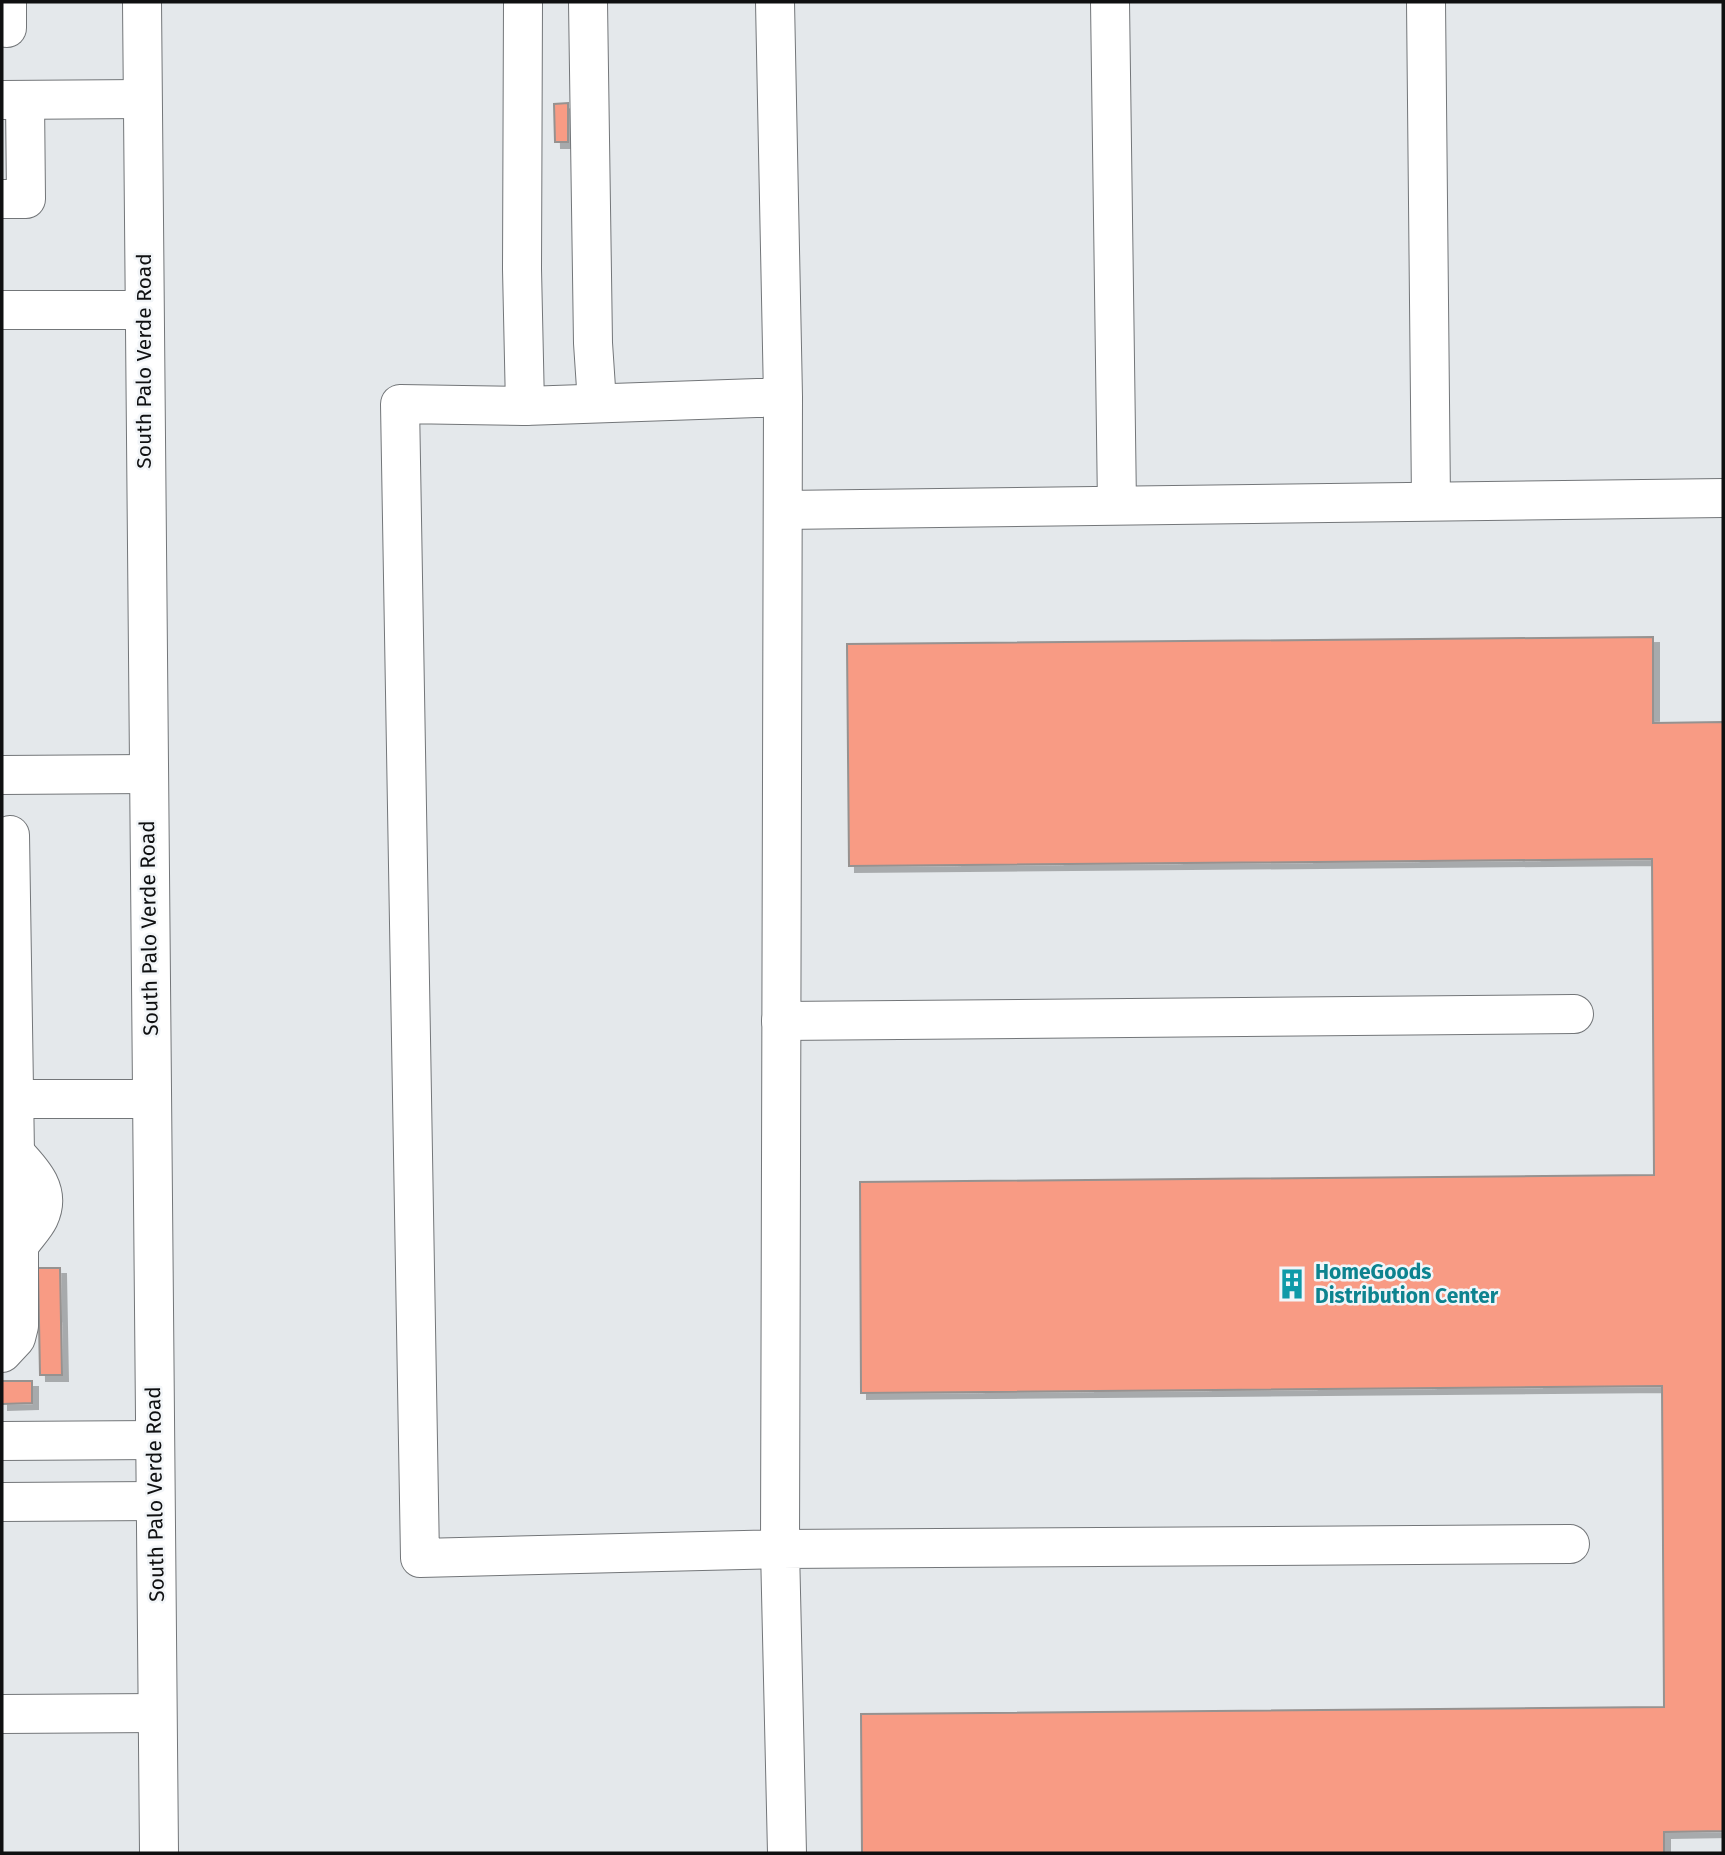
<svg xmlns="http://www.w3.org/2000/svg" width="1725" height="1855" viewBox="0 0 1725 1855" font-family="'Fira Sans',sans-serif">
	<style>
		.building { fill: #f89b84; stroke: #969290; stroke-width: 2; filter: url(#shadow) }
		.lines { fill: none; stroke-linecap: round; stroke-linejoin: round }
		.minor-casing { stroke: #737679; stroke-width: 40 }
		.minor { stroke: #fff; stroke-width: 38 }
		.labels { text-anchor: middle; stroke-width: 5; stroke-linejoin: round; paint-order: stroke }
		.street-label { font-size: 21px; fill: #0f1011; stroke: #f2f5f8 }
		.culture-label { font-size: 21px; font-weight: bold; fill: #0d838f; stroke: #f2f5f8; text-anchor: start }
	</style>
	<defs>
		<filter id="shadow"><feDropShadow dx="6" dy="6" stdDeviation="0" flood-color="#0004"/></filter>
	</defs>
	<rect width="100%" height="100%" fill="#e4e8eb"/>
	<g class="building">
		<path d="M 568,103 L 568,142 L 555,142 L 554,104 Z"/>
		<path d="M 1653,637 L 1653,723 L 1723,722 L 1723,1831 L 1664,1832 L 1664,1853 L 862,1853 L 861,1714 L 1664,1707 L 1662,1386 L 861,1393 L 860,1182 L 1654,1175 L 1652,859 L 849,866 L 847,644 Z"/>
		<path d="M 38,1268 L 60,1268 L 62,1375 L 40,1375 Z"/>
		<path d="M 2,1381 L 32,1381 L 32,1403 L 2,1404 Z"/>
	</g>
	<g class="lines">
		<g class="minor-casing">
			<g id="minor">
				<path d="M 7,2 L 7,28"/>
				<path d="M 142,2 L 159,1853"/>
				<path d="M 523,2 L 522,269 L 525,406"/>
				<path d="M 588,2 L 593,343 L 597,403"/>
				<path d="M 775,2 L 783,397 L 780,1549 L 420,1558 L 400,404 L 525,406 L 783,397"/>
				<path d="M 1110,2 L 1117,505"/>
				<path d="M 1426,2 L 1431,501"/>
				<path d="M 2,100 L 142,99"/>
				<path d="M 2,199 L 26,199 L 25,100"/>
				<path d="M 2,310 L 143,310"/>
				<path d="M 783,510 L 1723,498"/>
				<path d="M 2,775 L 148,774"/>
				<path d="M 10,835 L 15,1153"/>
				<path d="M 781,1021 L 1574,1014"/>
				<path d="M 14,1099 L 151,1099"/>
				<path d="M 15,1153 C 32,1171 52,1191 39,1218 C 34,1228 25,1236 19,1246 L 15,1209 Z"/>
				<path d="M 2,1353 L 16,1338 L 19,1326 L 19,1246"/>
				<path d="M 2,1441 L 155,1440"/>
				<path d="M 2,1502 L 155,1501"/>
				<path d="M 2,1714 L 157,1713"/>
				<path d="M 787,1853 L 780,1549 L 1570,1544"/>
			</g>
		</g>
		<use href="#minor" class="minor"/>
	</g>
	<defs>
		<g id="building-bare" transform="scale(2.415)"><path d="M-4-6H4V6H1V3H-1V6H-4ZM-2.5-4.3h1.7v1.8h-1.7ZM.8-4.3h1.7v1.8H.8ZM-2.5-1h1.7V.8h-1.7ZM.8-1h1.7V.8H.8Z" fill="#0f9aa8" stroke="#f2f5f8" stroke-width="2.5" paint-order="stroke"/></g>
	</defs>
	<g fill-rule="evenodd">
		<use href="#building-bare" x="1292" y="1284"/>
	</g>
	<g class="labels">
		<g class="street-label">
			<text transform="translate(144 361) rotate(-90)" y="7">South Palo Verde Road</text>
			<text transform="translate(149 928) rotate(-91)" y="7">South Palo Verde Road</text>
			<text transform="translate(155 1494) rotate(-91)" y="7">South Palo Verde Road</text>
		</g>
		<g class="culture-label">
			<text x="1315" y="1279">HomeGoods<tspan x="1315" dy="24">Distribution Center</tspan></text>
		</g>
	</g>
	<rect width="1725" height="1855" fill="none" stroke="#0f1011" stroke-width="7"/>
</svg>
